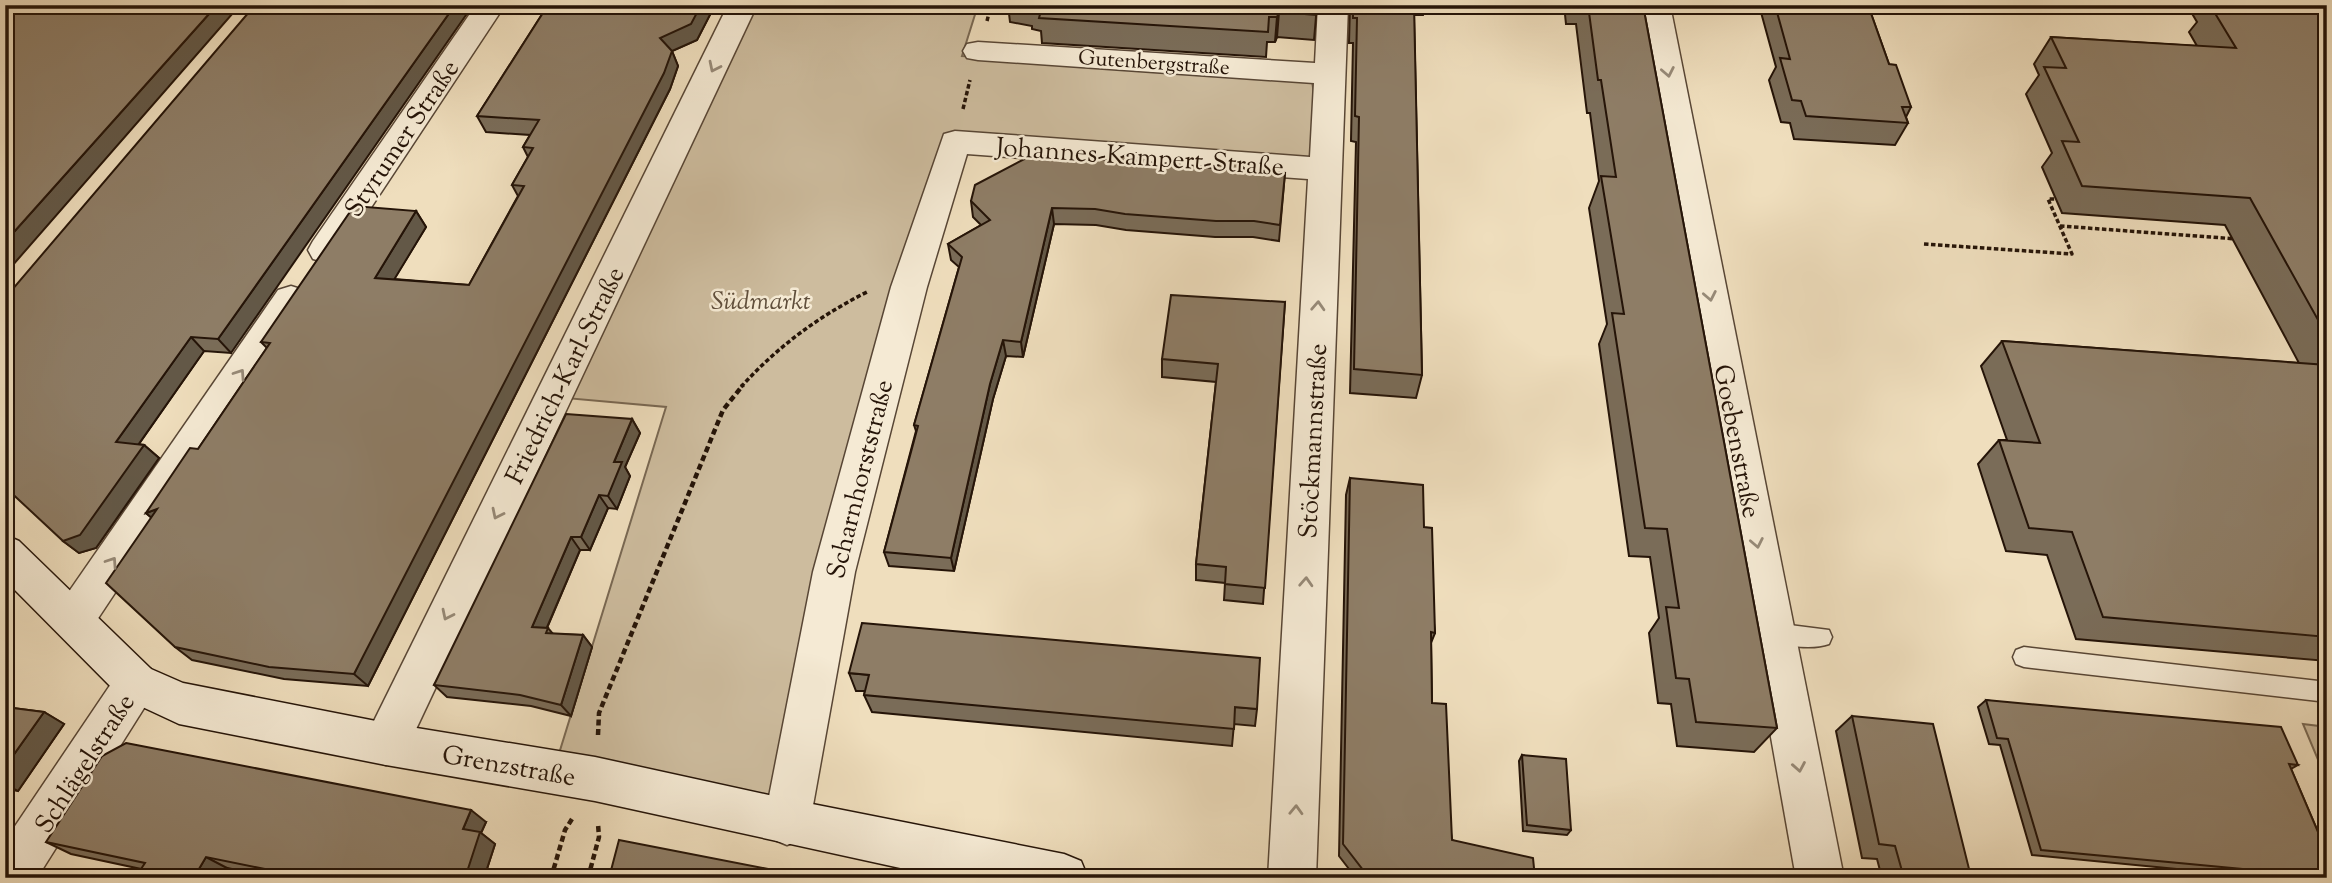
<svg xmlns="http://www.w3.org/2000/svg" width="2332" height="883" viewBox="0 0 2332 883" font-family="'Sorts Mill Goudy',serif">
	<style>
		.green { fill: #cdbc9e; stroke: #796853; stroke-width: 2 }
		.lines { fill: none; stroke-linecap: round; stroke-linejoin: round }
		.lane-casing { stroke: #584635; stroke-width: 3 }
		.street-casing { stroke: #584635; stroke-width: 3 }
		.secondary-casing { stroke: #251408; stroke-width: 3 }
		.path-far1 { stroke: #251408; stroke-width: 3.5; stroke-dasharray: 4.5 2.5; stroke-linecap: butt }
		.path { stroke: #251408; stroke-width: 4.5; stroke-dasharray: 6 3.5; stroke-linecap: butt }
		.lane { fill: #f5ead4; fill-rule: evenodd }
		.street { fill: #f5ead4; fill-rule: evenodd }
		.secondary { fill: #f5ead4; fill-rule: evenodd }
		.wall { fill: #7a6c58; stroke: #251408; stroke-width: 2 }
		.shaded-wall { fill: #635847; stroke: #251408; stroke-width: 2 }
		.building { fill: #8e7d66; stroke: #251408; stroke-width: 2 }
		.oneway { stroke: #978a78 }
		.labels { text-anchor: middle; stroke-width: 5; stroke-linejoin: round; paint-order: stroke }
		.far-street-label { font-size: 21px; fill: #251408; stroke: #f5ead4 }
		.street-label { font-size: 26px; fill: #251408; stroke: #f5ead4 }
		.park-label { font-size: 26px; font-style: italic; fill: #604f3c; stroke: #f5ead4 }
	</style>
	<rect width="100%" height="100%" fill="#efdebd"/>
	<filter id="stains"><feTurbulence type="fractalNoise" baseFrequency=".00286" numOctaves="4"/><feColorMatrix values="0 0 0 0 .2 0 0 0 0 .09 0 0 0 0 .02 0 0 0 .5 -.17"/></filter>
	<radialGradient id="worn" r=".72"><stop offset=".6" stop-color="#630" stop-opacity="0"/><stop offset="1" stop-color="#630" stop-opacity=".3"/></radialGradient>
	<g class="green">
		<path d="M 755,5 L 978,5 L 962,56 L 1311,74 L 1325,169 L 955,142 L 787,822 L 553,773 L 666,407 L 554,397 Z"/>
		<path d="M 2303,724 L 2327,727 L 2327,781 Z"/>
	</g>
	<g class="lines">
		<g class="lane-casing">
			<g id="lane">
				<path d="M 1774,623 L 1829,630 L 1832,637 L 1829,644 C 1813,650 1782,646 1766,640 L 1763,633 L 1766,626 Z"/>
				<path d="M 2024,647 L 2327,682 L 2327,702 L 2024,667 L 2016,664 L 2013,657 L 2016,650 Z"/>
			</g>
		</g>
		<g class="street-casing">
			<g id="street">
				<path d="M 476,5 L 505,5 L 337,259 L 325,262 L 313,259 L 308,250 L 313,241 Z"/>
				<path d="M 728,5 L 757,5 L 402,759 L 386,765 L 370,759 L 363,744 L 370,729 Z"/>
				<path d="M 1318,5 L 1348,5 L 1316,878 L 1268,878 L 1308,179 L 967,154 L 927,287 L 855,572 L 810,822 L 804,838 L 787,845 L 770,838 L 764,822 L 813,572 L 891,287 L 944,134 L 955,131 L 1310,157 L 1314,83 L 978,60 L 967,58 L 963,51 L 967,44 L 978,42 L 1315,63 Z"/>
				<path d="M 1641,5 L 1670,5 L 1844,878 L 1796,878 Z"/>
				<path d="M 291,286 L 304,290 L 309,299 L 304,308 L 89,632 L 74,638 L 59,632 L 53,619 L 59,606 L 278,290 Z"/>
				<path d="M 136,663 L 151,669 L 158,683 L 151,697 L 37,878 L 5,878 L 5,841 L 121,669 Z"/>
			</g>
		</g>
		<g class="secondary-casing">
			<path id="secondary" d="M 5,535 L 19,541 L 151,669 L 183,683 L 386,723 L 595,757 L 787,799 L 1064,854 L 1081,861 L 1088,878 L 946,878 L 595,801 L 386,765 L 179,724 L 121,697 L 5,580 Z"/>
		</g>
		<g class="path-far1">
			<path d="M 987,21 L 991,5"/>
			<path d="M 963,109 L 970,80"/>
			<path d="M 2060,226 L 2237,239"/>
			<path d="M 1924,244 L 2072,254 L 2048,199 L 2056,199"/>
			<path d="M 741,387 C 777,347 819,316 867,292"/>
		</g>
		<g class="path">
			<path d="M 598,735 L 599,713 L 723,410 L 743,385"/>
			<path d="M 551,878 L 565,830 L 572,819"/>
			<path d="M 588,878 L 599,837 L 598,824"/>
		</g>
		<use href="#lane" class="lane"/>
		<use href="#street" class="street"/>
		<use href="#secondary" class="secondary"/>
	</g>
	<g class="wall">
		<path d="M 255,5 L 231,353 L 204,351 L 139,444 L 144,445 L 159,458 L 96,548 L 79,553 L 63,541 Z"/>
		<path d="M 548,5 L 715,5 L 697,40 L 672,51 L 678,66 L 670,89 L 368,686 L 284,679 L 192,660 L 175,647 L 151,517 L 146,513 L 198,449 L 267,348 L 261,342 L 416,211 L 426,227 L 394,279 L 469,285 L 518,196 L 512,185 L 528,157 L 523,147 L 530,135 L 486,132 L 477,116 Z"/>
		<path d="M 1008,5 L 1317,5 L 1314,40 L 1277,37 L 1275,42 L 1267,42 L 1266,57 L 1042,43 L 1041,31 L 1032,29 L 1032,26 L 1010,22 Z"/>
		<path d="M 1350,5 L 1425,5 L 1423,15 L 1414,15 L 1422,375 L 1416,398 L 1350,393 L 1356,142 L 1351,141 L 1353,43 L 1349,43 Z"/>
		<path d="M 1564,5 L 1643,5 L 1777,728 L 1754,752 L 1677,746 L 1671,704 L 1658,703 L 1649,633 L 1659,618 L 1650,557 L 1629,556 L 1599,344 L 1607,324 L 1589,208 L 1599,181 L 1590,113 L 1587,113 L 1576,24 L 1566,24 Z"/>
		<path d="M 1759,5 L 1868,5 L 1889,64 L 1911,107 L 1906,117 L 1908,123 L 1895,145 L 1794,139 L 1790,123 L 1781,122 L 1769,80 L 1776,67 Z"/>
		<path d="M 2187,5 L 2320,5 L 2327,15 L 2327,661 L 2076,639 L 2047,555 L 2006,551 L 1978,464 L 1999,440 L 2007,440 L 1981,366 L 2002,341 L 2299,363 L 2225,225 L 2062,213 L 2042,167 L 2052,153 L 2026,94 L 2039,75 L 2034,64 L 2051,37 L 2197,46 L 2189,32 L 2197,22 Z"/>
		<path d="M 1082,161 L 1146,162 L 1285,173 L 1279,241 L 1253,237 L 1215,237 L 1126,230 L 1096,225 L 1054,224 L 1023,357 L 1006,356 L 993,399 L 954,571 L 889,566 L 884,552 L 916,431 L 914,425 L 959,267 L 951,260 L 948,244 L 981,225 L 973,217 L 971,201 Z"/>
		<path d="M 1285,302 L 1263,604 L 1224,600 L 1225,583 L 1196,580 L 1196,564 L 1216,382 L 1162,377 L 1162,359 Z"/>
		<path d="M 632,419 L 640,433 L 625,467 L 630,476 L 617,509 L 608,508 L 590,550 L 580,550 L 547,628 L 548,628 L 553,634 L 583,635 L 592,647 L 571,716 L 531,706 L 447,697 L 434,685 Z"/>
		<path d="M 1350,478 L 1424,527 L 1435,633 L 1431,643 L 1432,703 L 1452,840 L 1535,878 L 1356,878 L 1339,856 L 1346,495 Z"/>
		<path d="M 849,673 L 1257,709 L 1255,726 L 1234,724 L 1232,746 L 872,712 L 864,695 L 865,691 L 856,691 Z"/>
		<path d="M 1986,700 L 2298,765 L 2291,769 L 2327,853 L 2327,878 L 2270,878 L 2032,855 L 2000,745 L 1989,744 L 1978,707 Z"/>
		<path d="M 5,707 L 44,712 L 64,724 L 18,791 L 5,789 Z"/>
		<path d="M 1852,716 L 1971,877 L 1975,878 L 1882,878 L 1877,859 L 1862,858 L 1836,731 Z"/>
		<path d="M 1522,755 L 1571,830 L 1567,835 L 1523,831 L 1519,761 Z"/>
		<path d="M 486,822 L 481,833 L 495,844 L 484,878 L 273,878 L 227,868 L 222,878 L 135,878 L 141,869 L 71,854 L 46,842 Z"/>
	</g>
	<g class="shaded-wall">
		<path d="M 217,5 L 240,5 L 5,274 L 5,242 Z"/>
		<path d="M 455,5 L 473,5 L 231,353 L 218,339 Z"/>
		<path d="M 701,5 L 715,5 L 697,40 L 672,51 L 678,66 L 670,89 L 368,686 L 354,674 L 660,38 Z"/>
		<path d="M 1279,12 L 1277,37 L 1275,42 L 1277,17 Z"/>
		<path d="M 1052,208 L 1054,224 L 1023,357 L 1021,342 Z"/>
		<path d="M 416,211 L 426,227 L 386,293 L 375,278 Z"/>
		<path d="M 191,337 L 204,351 L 131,455 L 116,442 Z"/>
		<path d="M 1003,340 L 1006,356 L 993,399 L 954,571 L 951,558 L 990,384 Z"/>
		<path d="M 632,419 L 640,433 L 625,467 L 630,476 L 617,509 L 608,496 L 614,462 Z"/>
		<path d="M 144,445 L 159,458 L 96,548 L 79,553 L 63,541 Z"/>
		<path d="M 599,495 L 608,508 L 590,550 L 581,537 Z"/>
		<path d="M 157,509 L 162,527 L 146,513 Z"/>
		<path d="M 571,537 L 580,550 L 542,639 L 532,627 Z"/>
		<path d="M 583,635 L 592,647 L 571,716 L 561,705 Z"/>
		<path d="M 44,712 L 64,724 L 18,791 L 5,785 L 5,767 Z"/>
		<path d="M 471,810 L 486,822 L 481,833 L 495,844 L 484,878 L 465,878 L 463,829 Z"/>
		<path d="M 206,857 L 227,868 L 222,878 L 204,878 L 196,874 Z"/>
		<path d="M 186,872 L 198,878 L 182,878 Z"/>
	</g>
	<g class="building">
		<path d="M 5,5 L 217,5 L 5,242 Z"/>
		<path d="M 255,5 L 258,5 L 261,12 L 267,5 L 455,5 L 218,339 L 191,337 L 116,442 L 144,445 L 80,535 L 63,541 L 5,487 L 5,298 Z"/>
		<path d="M 548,5 L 701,5 L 691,24 L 660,38 L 672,51 L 664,73 L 354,674 L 269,667 L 175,647 L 106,583 L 157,509 L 146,513 L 190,448 L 198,449 L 270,343 L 261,342 L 354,206 L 416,211 L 375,278 L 469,285 L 524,186 L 512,185 L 533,148 L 523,147 L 539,120 L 477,116 Z"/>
		<path d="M 1034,5 L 1317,5 L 1316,15 L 1279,12 L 1277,17 L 1269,17 L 1268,32 L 1039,18 L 1042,7 Z"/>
		<path d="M 1353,5 L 1414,5 L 1422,375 L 1354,369 L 1359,117 L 1355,116 L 1357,18 L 1353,18 Z"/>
		<path d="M 1588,5 L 1643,5 L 1777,728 L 1696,722 L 1689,679 L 1676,678 L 1666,607 L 1679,608 L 1667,529 L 1645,528 L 1612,313 L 1624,314 L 1601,176 L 1616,177 L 1601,80 L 1598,80 Z"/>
		<path d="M 1775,5 L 1868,5 L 1889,64 L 1896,65 L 1911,107 L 1902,107 L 1908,123 L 1806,116 L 1801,101 L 1792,100 L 1780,58 L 1790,59 Z"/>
		<path d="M 2210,5 L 2320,5 L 2327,15 L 2327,336 L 2250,198 L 2082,186 L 2062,141 L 2079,142 L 2044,67 L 2066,68 L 2051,37 L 2236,48 Z"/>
		<path d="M 1130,153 L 1136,153 L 1146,162 L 1213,168 L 1228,160 L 1235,160 L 1246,170 L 1285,173 L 1280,225 L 1254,221 L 1216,221 L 1125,214 L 1095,209 L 1052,208 L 1021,342 L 1003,340 L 990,384 L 951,558 L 884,552 L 918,426 L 914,425 L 962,257 L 948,244 L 990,220 L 971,201 L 975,185 L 1032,155 L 1082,161 L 1087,159 L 1116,160 Z"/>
		<path d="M 1171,295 L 1285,302 L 1265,588 L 1225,584 L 1226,567 L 1196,564 L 1218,364 L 1162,359 Z"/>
		<path d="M 2002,341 L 2327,365 L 2327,637 L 2103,617 L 2072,532 L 2029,528 L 1999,440 L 2040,443 Z"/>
		<path d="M 566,414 L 632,419 L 614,462 L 622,462 L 608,496 L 599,495 L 581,537 L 571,537 L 532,627 L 548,628 L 546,633 L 583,635 L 561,705 L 520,695 L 434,685 Z"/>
		<path d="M 1350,478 L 1423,485 L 1424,527 L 1432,528 L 1435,633 L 1431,632 L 1432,703 L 1446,704 L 1452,840 L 1533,858 L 1535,878 L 1382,878 L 1367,875 L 1343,844 Z"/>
		<path d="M 862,623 L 1260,658 L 1257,709 L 1235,707 L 1234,729 L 864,695 L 869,675 L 849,673 Z"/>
		<path d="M 1986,700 L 2281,727 L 2298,765 L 2289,764 L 2327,853 L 2327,877 L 2041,850 L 2008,739 L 1997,738 Z"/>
		<path d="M 5,707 L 44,712 L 5,767 Z"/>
		<path d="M 1852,716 L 1933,724 L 1971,877 L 1975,878 L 1904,878 L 1895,846 L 1879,844 Z"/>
		<path d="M 126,743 L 471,810 L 463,829 L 480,832 L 465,878 L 309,878 L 206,857 L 196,874 L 186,872 L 182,878 L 135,878 L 145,863 L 46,842 L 102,756 Z"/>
		<path d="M 1522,755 L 1566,759 L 1571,830 L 1527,825 Z"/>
		<path d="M 619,840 L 814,878 L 609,878 Z"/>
	</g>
	<defs><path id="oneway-chevron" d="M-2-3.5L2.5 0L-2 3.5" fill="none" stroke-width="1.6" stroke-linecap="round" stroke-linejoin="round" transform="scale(1.75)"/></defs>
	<g class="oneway">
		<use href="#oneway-chevron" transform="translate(714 67) rotate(116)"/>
		<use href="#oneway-chevron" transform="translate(1668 72) rotate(79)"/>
		<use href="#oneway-chevron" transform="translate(1710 296) rotate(79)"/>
		<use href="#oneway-chevron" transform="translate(1318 306) rotate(-87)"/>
		<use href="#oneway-chevron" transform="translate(240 374) rotate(-56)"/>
		<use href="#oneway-chevron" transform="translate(497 514) rotate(116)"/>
		<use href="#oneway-chevron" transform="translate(1757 543) rotate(79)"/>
		<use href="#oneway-chevron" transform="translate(112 562) rotate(-56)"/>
		<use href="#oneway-chevron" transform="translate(1306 582) rotate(-87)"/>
		<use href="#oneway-chevron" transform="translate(447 615) rotate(116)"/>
		<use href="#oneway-chevron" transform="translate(1799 767) rotate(80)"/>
		<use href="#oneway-chevron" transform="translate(1296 810) rotate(-88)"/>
	</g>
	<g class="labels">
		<g class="far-street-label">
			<text transform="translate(1154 62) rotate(4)" y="7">Gutenbergstraße</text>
		</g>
		<g class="street-label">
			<text transform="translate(401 138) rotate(-56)" y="9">Styrumer Straße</text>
			<text transform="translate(1140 156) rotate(4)" y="9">Johannes-Kampert-Straße</text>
			<text transform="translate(564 375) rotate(-64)" y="9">Friedrich-Karl-Straße</text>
			<text transform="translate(1312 441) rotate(-87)" y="9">Stöckmannstraße</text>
			<text transform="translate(1738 441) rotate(79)" y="9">Goebenstraße</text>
			<text transform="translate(859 479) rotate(-76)" y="9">Scharnhorststraße</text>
			<text transform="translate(84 763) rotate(-57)" y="9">Schlägelstraße</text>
			<text transform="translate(509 765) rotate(10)" y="9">Grenzstraße</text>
		</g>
		<g class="park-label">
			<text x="761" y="309">Südmarkt</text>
		</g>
	</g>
	<rect width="2332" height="883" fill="none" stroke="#efdebd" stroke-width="28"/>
	<rect x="7" y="7" width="2318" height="869" fill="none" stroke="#251408" stroke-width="3.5"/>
	<rect x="14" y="14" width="2304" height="855" fill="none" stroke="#251408" stroke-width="2"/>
	<rect width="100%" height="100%" filter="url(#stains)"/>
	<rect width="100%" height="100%" fill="url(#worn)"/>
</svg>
